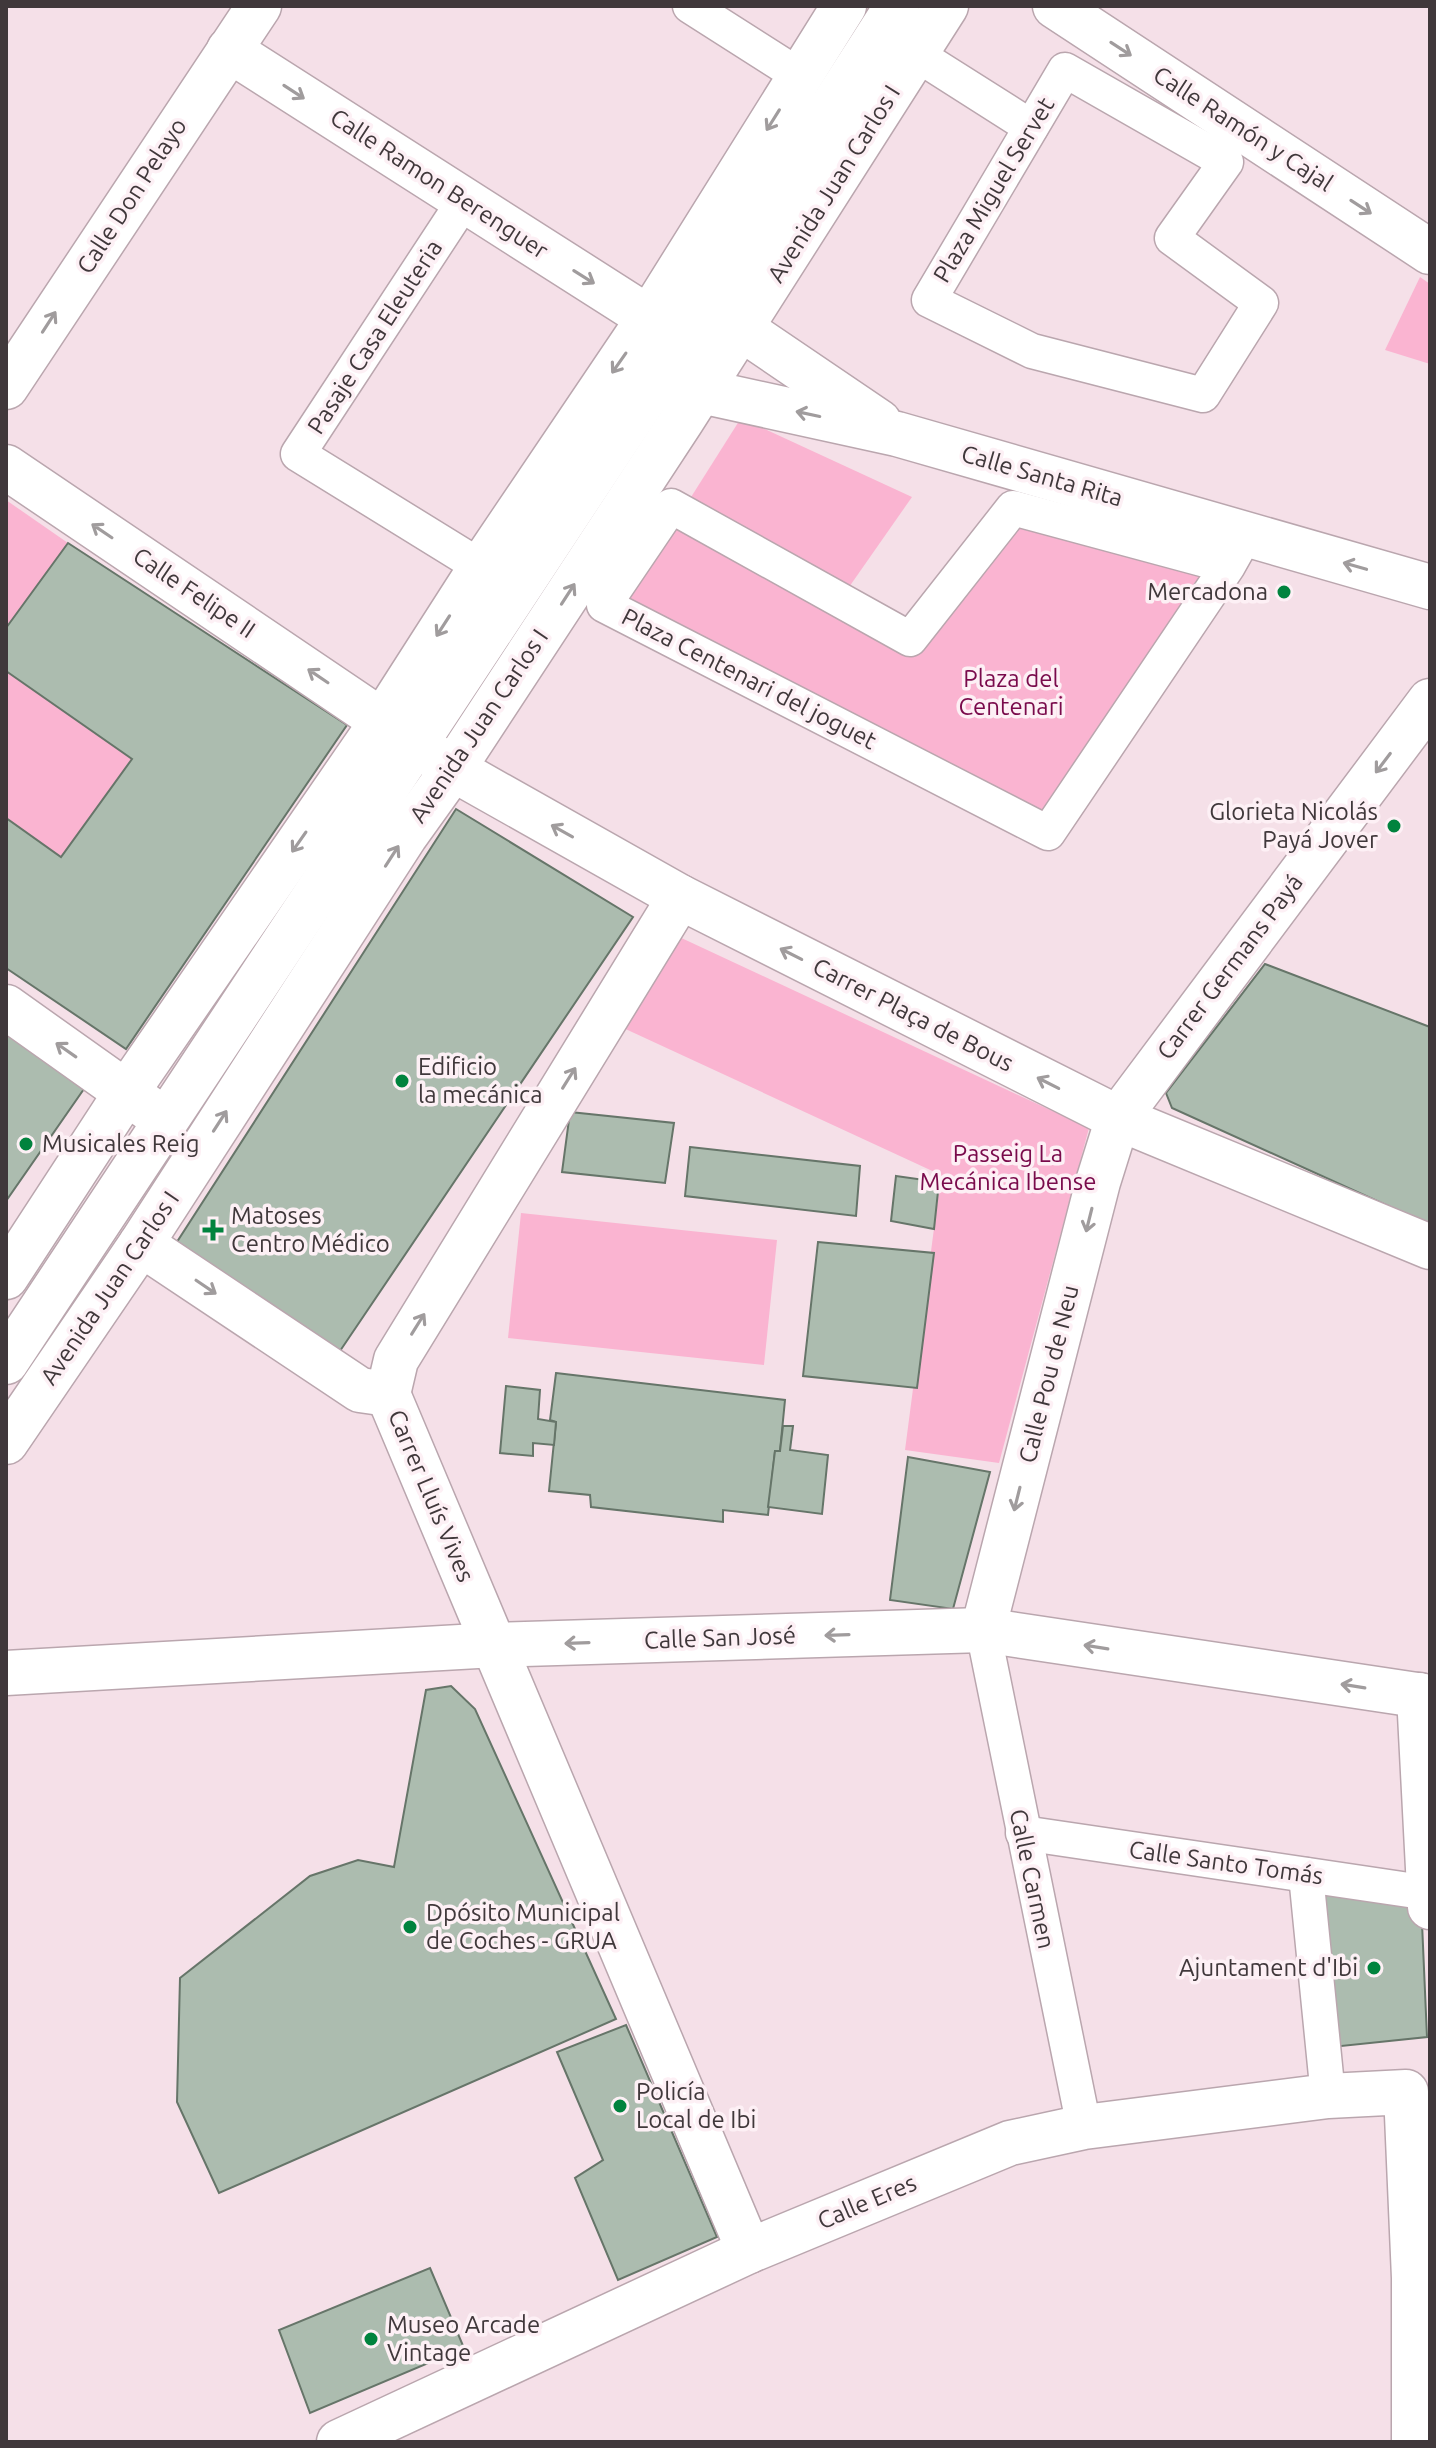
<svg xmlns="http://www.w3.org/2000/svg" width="1436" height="2448" viewBox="0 0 1436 2448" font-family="Ubuntu,sans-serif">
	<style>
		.green { fill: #fab4d1 }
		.building { fill: #acbcaf; stroke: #667569; stroke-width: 2 }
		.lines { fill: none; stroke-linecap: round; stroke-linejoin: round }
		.pedestrian-casing { stroke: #baa6ae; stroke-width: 37 }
		.minor-casing { stroke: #baa6ae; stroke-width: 47 }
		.secondary-casing { stroke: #baa6ae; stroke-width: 47 }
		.pedestrian { stroke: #fff; stroke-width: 34 }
		.minor { stroke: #fff; stroke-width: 44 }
		.secondary { stroke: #fff; stroke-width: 44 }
		.oneway { stroke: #a09c9d }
		.poi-dot { fill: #01833e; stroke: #fdf0f5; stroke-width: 3 }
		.labels { text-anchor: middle; stroke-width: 7; stroke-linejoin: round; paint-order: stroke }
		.street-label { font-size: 24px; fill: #40383b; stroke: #fdf0f5 }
		.poi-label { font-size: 24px; fill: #40383b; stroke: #fdf0f5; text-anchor: start }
		.park-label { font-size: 24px; fill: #790a4b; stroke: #fdf0f5 }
	</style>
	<rect width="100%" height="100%" fill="#f5e0e8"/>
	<g class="green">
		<path d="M 1420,277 L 1430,284 L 1430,364 L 1385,350 Z"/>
		<path d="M 741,418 L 912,497 L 840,600 L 686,505 Z"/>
		<path d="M 6,500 L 68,543 L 6,628 Z"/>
		<path d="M 666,514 L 915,649 L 1016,515 L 1220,577 L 1040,828 L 604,605 Z"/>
		<path d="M 6,671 L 132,759 L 61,857 L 6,818 Z"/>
		<path d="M 675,935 L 1089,1128 L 999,1463 L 905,1450 L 941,1175 L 619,1026 Z"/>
		<path d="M 521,1213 L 777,1240 L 764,1365 L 508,1338 Z"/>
	</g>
	<g class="building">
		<path d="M 68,543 L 347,725 L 126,1049 L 6,968 L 6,818 L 61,857 L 132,759 L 6,671 L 6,628 Z"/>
		<path d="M 456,809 L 633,917 L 340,1351 L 175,1245 Z"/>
		<path d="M 1265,964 L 1430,1027 L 1430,1225 L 1172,1108 L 1166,1093 Z"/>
		<path d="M 6,1029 L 86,1086 L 6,1201 Z"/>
		<path d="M 570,1112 L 674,1123 L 665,1183 L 562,1172 Z"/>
		<path d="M 690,1147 L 860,1166 L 856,1216 L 685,1196 Z"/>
		<path d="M 896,1176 L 939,1182 L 934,1229 L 891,1221 Z"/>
		<path d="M 818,1242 L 934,1253 L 917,1388 L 803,1376 Z"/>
		<path d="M 556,1373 L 785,1400 L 780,1451 L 775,1451 L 768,1515 L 723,1510 L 723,1522 L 591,1507 L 590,1495 L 549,1491 L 556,1422 L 550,1420 Z"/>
		<path d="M 506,1386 L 540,1390 L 538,1419 L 556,1422 L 554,1445 L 533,1443 L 533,1456 L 500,1453 Z"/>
		<path d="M 783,1426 L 793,1426 L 790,1450 L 828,1455 L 822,1514 L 768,1507 L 775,1451 L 780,1451 Z"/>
		<path d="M 908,1457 L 990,1472 L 953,1609 L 890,1600 Z"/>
		<path d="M 451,1686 L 475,1709 L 616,2019 L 219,2193 L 177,2102 L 180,1978 L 310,1876 L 358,1860 L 394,1867 L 426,1690 Z"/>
		<path d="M 1314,1876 L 1421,1900 L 1427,2037 L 1332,2047 Z"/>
		<path d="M 626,2025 L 717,2237 L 618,2280 L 575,2178 L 603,2160 L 557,2052 Z"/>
		<path d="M 430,2268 L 464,2348 L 310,2413 L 279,2330 Z"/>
	</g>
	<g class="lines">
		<g class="pedestrian-casing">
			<g id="pedestrian">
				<path d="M 690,6 L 800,76"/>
				<path d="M 916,54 L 1031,127"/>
				<path d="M 1065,70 L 1226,162 L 1172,238 L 1261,303 L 1203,395 L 1032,351 L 929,300 Z"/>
				<path d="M 464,201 L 298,454 L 481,567"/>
				<path d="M 1228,566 L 1013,508 L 910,639 L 671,506 L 604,605 L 1048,833 L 1228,566 L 1246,534"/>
				<path d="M 983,1630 L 1084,2127"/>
				<path d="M 1023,1833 L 1429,1893"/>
				<path d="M 1306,1875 L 1328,2096"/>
			</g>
		</g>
		<g class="minor-casing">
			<g id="minor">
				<path d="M 1055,6 L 1430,252"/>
				<path d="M 229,50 L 649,318 L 681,342 L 701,391 L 897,434 L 1430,587"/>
				<path d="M 742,329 L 879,422"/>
				<path d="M 6,387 L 259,6"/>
				<path d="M 6,467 L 453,769 L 680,897 L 1118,1118 L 1430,1247"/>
				<path d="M 6,1007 L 151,1110"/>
				<path d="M 141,1244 L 360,1390 L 388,1394"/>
				<path d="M 6,1277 L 126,1093 L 383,720 L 481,567 L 649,318 L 844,6"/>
				<path d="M 388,1394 L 749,2251"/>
				<path d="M 388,1394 L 396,1360 L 680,897"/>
				<path d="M 6,1442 L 141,1244 L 405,836 L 453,769 L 682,420 L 946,6"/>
				<path d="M 983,1630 L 1098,1182 L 1118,1118 L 1430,701"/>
				<path d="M 6,1673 L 495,1645 L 983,1630 L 1430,1697"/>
				<path d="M 1419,1695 L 1430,1907"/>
			</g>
		</g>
		<g class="secondary-casing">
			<g id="secondary">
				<path d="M 6,1362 L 646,396 L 897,6"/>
				<path d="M 339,2442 L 749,2251 L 1010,2143 L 1084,2127 L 1328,2096 L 1406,2092 L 1414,2278 L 1414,2442"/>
			</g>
		</g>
		<use href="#pedestrian" class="pedestrian"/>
		<use href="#minor" class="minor"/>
		<use href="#secondary" class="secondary"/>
	</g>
	<defs><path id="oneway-shaft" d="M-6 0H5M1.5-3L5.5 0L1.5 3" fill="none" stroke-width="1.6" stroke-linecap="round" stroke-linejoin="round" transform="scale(2)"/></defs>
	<g class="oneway">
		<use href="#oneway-shaft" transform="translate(1121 49) rotate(33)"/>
		<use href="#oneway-shaft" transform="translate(294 92) rotate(33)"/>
		<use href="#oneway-shaft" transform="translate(773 120) rotate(122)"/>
		<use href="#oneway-shaft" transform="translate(1361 207) rotate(33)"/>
		<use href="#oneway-shaft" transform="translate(584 277) rotate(32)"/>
		<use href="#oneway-shaft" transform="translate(49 322) rotate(-57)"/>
		<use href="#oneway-shaft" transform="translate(619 363) rotate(125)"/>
		<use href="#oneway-shaft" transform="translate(808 414) rotate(-168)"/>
		<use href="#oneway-shaft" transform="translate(102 531) rotate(-146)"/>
		<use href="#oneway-shaft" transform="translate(1355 566) rotate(-164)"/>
		<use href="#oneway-shaft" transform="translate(568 594) rotate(-57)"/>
		<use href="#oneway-shaft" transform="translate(443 626) rotate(123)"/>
		<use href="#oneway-shaft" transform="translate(318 676) rotate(-146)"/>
		<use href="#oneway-shaft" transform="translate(1383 763) rotate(127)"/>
		<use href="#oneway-shaft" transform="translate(562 831) rotate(-151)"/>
		<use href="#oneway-shaft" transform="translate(299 842) rotate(125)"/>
		<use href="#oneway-shaft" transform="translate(392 856) rotate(-57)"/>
		<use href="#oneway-shaft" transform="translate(791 954) rotate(-153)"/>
		<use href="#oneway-shaft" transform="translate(66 1050) rotate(-145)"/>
		<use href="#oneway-shaft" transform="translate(569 1078) rotate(-58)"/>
		<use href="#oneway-shaft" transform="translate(1048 1083) rotate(-153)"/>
		<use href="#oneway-shaft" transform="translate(220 1121) rotate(-57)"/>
		<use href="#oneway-shaft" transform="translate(1089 1220) rotate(104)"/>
		<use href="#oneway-shaft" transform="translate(206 1287) rotate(34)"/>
		<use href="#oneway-shaft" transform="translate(418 1324) rotate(-58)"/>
		<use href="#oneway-shaft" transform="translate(1017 1499) rotate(104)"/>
		<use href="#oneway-shaft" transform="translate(837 1635) rotate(178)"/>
		<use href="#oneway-shaft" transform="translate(577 1643) rotate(178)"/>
		<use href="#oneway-shaft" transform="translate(1096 1647) rotate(-171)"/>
		<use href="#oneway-shaft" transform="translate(1353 1686) rotate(-171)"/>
	</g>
	<g class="poi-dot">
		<circle cx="1284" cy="592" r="8"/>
		<circle cx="1394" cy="826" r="8"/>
		<circle cx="402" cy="1081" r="8"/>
		<circle cx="26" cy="1144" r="8"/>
		<path d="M209 1218h8v8h8v8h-8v8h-8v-8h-8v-8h8z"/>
		<circle cx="410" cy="1927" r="8"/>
		<circle cx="1374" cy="1968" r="8"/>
		<circle cx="620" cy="2106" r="8"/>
		<circle cx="371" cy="2339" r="8"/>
	</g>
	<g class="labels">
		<g class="street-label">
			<text transform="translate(1243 129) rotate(33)" y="8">Calle Ramón y Cajal</text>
			<text transform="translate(439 184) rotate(33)" y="8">Calle Ramon Berenguer</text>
			<text transform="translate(834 184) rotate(-58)" y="8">Avenida Juan Carlos I</text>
			<text transform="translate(994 190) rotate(-59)" y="8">Plaza Miguel Servet</text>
			<text transform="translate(132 196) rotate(-57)" y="8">Calle Don Pelayo</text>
			<text transform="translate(375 337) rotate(-57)" y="8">Pasaje Casa Eleuteria</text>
			<text transform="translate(1042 476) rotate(16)" y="8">Calle Santa Rita</text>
			<text transform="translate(194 593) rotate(34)" y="8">Calle Felipe II</text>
			<text transform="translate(749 679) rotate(27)" y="8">Plaza Centenari del joguet</text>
			<text transform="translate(479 726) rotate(-56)" y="8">Avenida Juan Carlos I</text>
			<text transform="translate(1230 967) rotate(-53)" y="8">Carrer Germans Payá</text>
			<text transform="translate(913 1015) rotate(27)" y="8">Carrer Plaça de Bous</text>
			<text transform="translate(110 1288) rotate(-56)" y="8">Avenida Juan Carlos I</text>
			<text transform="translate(1049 1374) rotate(-76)" y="8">Calle Pou de Neu</text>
			<text transform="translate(431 1496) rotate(67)" y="8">Carrer Lluís Vives</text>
			<text transform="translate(720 1638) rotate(-2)" y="8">Calle San José</text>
			<text transform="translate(1226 1863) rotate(8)" y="8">Calle Santo Tomás</text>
			<text transform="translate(1032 1879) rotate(78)" y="8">Calle Carmen</text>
			<text transform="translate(867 2202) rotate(-23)" y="8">Calle Eres</text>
		</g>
		<g class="poi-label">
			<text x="1268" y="600" text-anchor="end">Mercadona</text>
			<text x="1378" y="820" text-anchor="end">Glorieta Nicolás<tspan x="1378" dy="28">Payá Jover</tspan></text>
			<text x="418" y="1075">Edificio<tspan x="418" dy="28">la mecánica</tspan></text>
			<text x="42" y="1152">Musicales Reig</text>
			<text x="231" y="1224">Matoses<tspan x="231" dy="28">Centro Médico</tspan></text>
			<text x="426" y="1921">Dpósito Municipal<tspan x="426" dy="28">de Coches - GRUA</tspan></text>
			<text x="1358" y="1976" text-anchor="end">Ajuntament d'Ibi</text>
			<text x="636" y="2100">Policía<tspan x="636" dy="28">Local de Ibi</tspan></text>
			<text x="387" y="2333">Museo Arcade<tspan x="387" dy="28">Vintage</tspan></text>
		</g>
		<g class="park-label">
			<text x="1011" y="687">Plaza del<tspan x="1011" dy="28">Centenari</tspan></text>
			<text x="1008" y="1162">Passeig La<tspan x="1008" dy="28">Mecánica Ibense</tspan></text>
		</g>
	</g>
	<rect width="1436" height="2448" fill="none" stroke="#40383b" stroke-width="16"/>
</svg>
